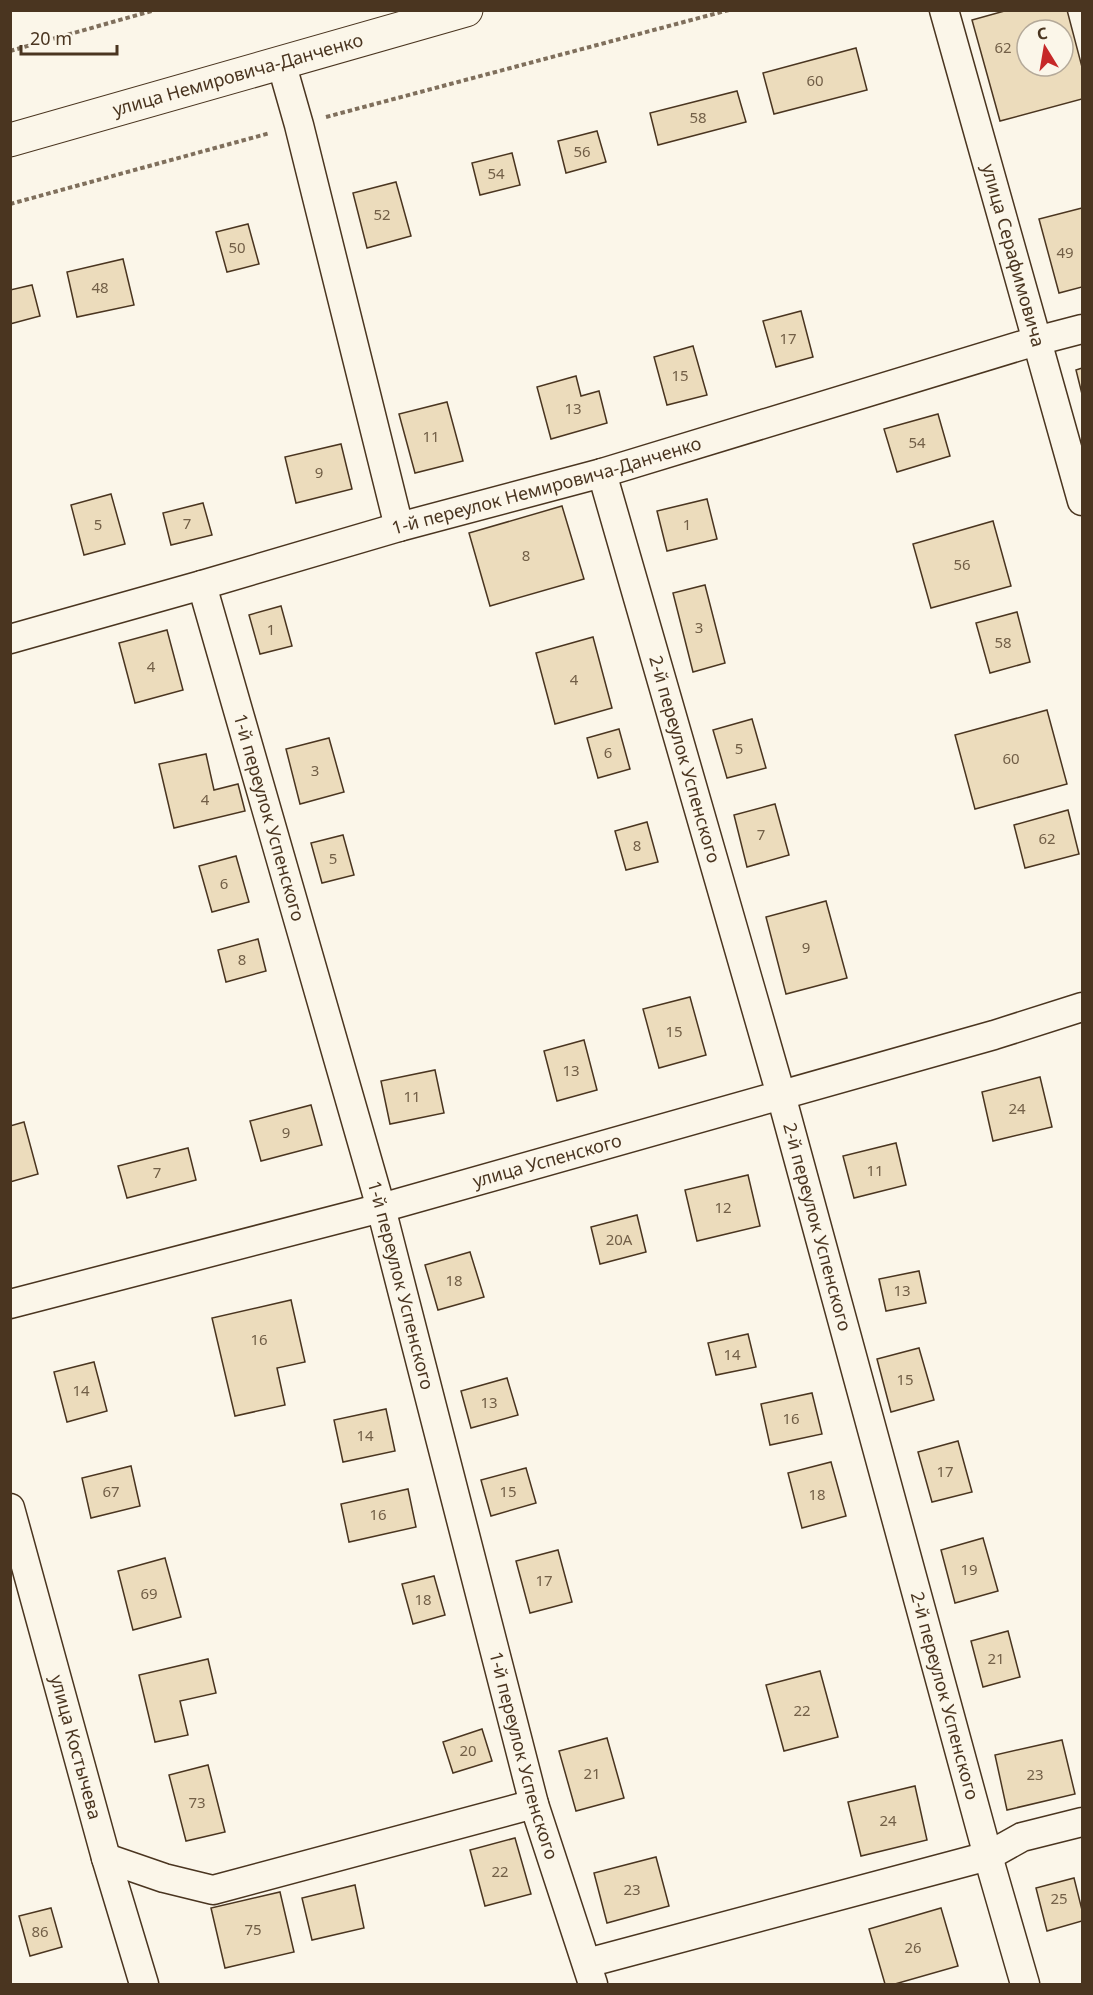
<svg xmlns="http://www.w3.org/2000/svg" width="1093" height="1995" viewBox="0 0 1093 1995" font-family="'Noto Sans',sans-serif">
	<style>
		.building { fill: #ecdcbc; stroke: #4a3520; stroke-width: 1.5; fill-rule: evenodd }
		.lines { fill: none; stroke-linecap: round; stroke-linejoin: round }
		.street-casing { stroke: #4a3520; stroke-width: 31 }
		.primary-casing { stroke: #4a3520; stroke-width: 35 }
		.path { stroke: #7f6f5c; stroke-width: 4; stroke-dasharray: 4.5 3; stroke-linecap: butt }
		.street { stroke: #fbf6e9; stroke-width: 28 }
		.primary { stroke: #fbf6e9; stroke-width: 33 }
		.labels { text-anchor: middle; stroke-width: 4.5; stroke-linejoin: round; paint-order: stroke }
		.number-label { font-size: 15px; fill: #725f47 }
		.street-label { font-size: 18px; fill: #4a3520; stroke: #fbf6e9 }
	</style>
	<rect width="100%" height="100%" fill="#fbf6e9"/>
	<g class="building">
		<path d="M 1008,10 L 1067,10 L 1082,67 L 1082,99 L 1000,121 L 972,20 ZM 1027,30 L 1063,30 L 1063,66 L 1027,66 Z"/>
		<path d="M 856,48 L 867,90 L 774,114 L 763,73 Z"/>
		<path d="M 737,91 L 746,122 L 658,145 L 650,113 Z"/>
		<path d="M 597,131 L 606,162 L 566,173 L 558,141 Z"/>
		<path d="M 512,153 L 520,185 L 480,195 L 472,163 Z"/>
		<path d="M 396,182 L 411,236 L 367,248 L 353,193 Z"/>
		<path d="M 1082,208 L 1082,287 L 1059,293 L 1039,219 Z"/>
		<path d="M 248,224 L 259,264 L 227,272 L 216,232 Z"/>
		<path d="M 123,259 L 134,305 L 77,317 L 67,272 Z"/>
		<path d="M 32,285 L 40,316 L 10,324 L 10,290 Z"/>
		<path d="M 801,311 L 813,357 L 776,367 L 763,321 Z"/>
		<path d="M 693,346 L 707,395 L 667,405 L 654,357 Z"/>
		<path d="M 1082,368 L 1082,394 L 1076,370 Z"/>
		<path d="M 576,376 L 581,396 L 599,391 L 607,423 L 551,439 L 537,387 Z"/>
		<path d="M 447,402 L 463,461 L 415,473 L 399,414 Z"/>
		<path d="M 938,414 L 950,456 L 897,472 L 884,429 Z"/>
		<path d="M 341,444 L 352,489 L 296,503 L 285,457 Z"/>
		<path d="M 111,494 L 125,544 L 84,555 L 71,505 Z"/>
		<path d="M 707,499 L 717,539 L 667,551 L 657,511 Z"/>
		<path d="M 203,503 L 212,535 L 171,545 L 163,513 Z"/>
		<path d="M 562,506 L 584,579 L 490,606 L 469,533 Z"/>
		<path d="M 993,521 L 1011,586 L 931,608 L 913,544 Z"/>
		<path d="M 705,585 L 725,663 L 693,672 L 673,593 Z"/>
		<path d="M 281,606 L 292,646 L 260,654 L 249,615 Z"/>
		<path d="M 1017,612 L 1030,662 L 990,673 L 976,623 Z"/>
		<path d="M 167,630 L 183,690 L 135,703 L 119,643 Z"/>
		<path d="M 593,637 L 612,708 L 555,724 L 536,653 Z"/>
		<path d="M 1047,710 L 1067,784 L 975,809 L 955,735 Z"/>
		<path d="M 752,719 L 766,768 L 727,778 L 713,730 Z"/>
		<path d="M 619,729 L 630,769 L 598,778 L 587,738 Z"/>
		<path d="M 329,738 L 344,792 L 300,804 L 286,749 Z"/>
		<path d="M 206,754 L 214,790 L 238,784 L 245,811 L 174,828 L 159,764 Z"/>
		<path d="M 775,804 L 789,855 L 747,867 L 734,815 Z"/>
		<path d="M 1068,810 L 1079,854 L 1025,868 L 1014,825 Z"/>
		<path d="M 647,822 L 658,862 L 626,870 L 615,831 Z"/>
		<path d="M 343,835 L 354,875 L 322,883 L 311,843 Z"/>
		<path d="M 236,856 L 249,902 L 212,912 L 199,866 Z"/>
		<path d="M 826,901 L 847,978 L 786,994 L 766,917 Z"/>
		<path d="M 258,939 L 266,971 L 226,982 L 218,950 Z"/>
		<path d="M 690,997 L 706,1055 L 659,1068 L 643,1009 Z"/>
		<path d="M 584,1040 L 597,1090 L 557,1101 L 544,1051 Z"/>
		<path d="M 435,1070 L 444,1113 L 390,1124 L 381,1081 Z"/>
		<path d="M 1040,1077 L 1052,1127 L 993,1141 L 982,1092 Z"/>
		<path d="M 311,1105 L 322,1145 L 261,1161 L 250,1121 Z"/>
		<path d="M 24,1122 L 38,1174 L 10,1182 L 10,1126 Z"/>
		<path d="M 896,1143 L 906,1185 L 854,1198 L 843,1156 Z"/>
		<path d="M 188,1148 L 196,1180 L 127,1198 L 118,1166 Z"/>
		<path d="M 748,1175 L 760,1226 L 697,1241 L 685,1190 Z"/>
		<path d="M 637,1215 L 646,1252 L 600,1264 L 591,1227 Z"/>
		<path d="M 470,1252 L 484,1297 L 438,1310 L 425,1265 Z"/>
		<path d="M 919,1271 L 926,1303 L 886,1311 L 879,1279 Z"/>
		<path d="M 291,1300 L 305,1362 L 277,1368 L 285,1405 L 235,1416 L 212,1318 Z"/>
		<path d="M 748,1334 L 756,1367 L 716,1375 L 708,1343 Z"/>
		<path d="M 919,1348 L 934,1400 L 891,1412 L 877,1359 Z"/>
		<path d="M 94,1362 L 107,1411 L 67,1422 L 54,1372 Z"/>
		<path d="M 507,1378 L 518,1415 L 471,1428 L 461,1391 Z"/>
		<path d="M 812,1393 L 822,1434 L 770,1445 L 761,1404 Z"/>
		<path d="M 386,1409 L 395,1451 L 343,1462 L 334,1420 Z"/>
		<path d="M 958,1441 L 972,1492 L 932,1502 L 918,1452 Z"/>
		<path d="M 831,1462 L 846,1516 L 802,1528 L 788,1473 Z"/>
		<path d="M 131,1466 L 140,1506 L 91,1518 L 82,1478 Z"/>
		<path d="M 526,1468 L 536,1503 L 491,1516 L 481,1480 Z"/>
		<path d="M 408,1489 L 416,1527 L 349,1542 L 341,1504 Z"/>
		<path d="M 983,1538 L 998,1591 L 955,1603 L 941,1550 Z"/>
		<path d="M 558,1550 L 572,1602 L 530,1613 L 516,1561 Z"/>
		<path d="M 165,1558 L 181,1617 L 133,1630 L 118,1571 Z"/>
		<path d="M 434,1576 L 445,1615 L 413,1624 L 402,1584 Z"/>
		<path d="M 1008,1631 L 1020,1677 L 983,1687 L 971,1641 Z"/>
		<path d="M 208,1659 L 216,1693 L 180,1701 L 188,1735 L 155,1742 L 139,1675 Z"/>
		<path d="M 820,1671 L 838,1737 L 784,1751 L 766,1685 Z"/>
		<path d="M 482,1729 L 492,1761 L 453,1773 L 443,1742 Z"/>
		<path d="M 607,1738 L 624,1798 L 576,1811 L 559,1751 Z"/>
		<path d="M 1062,1740 L 1075,1794 L 1007,1810 L 995,1755 Z"/>
		<path d="M 208,1765 L 225,1832 L 186,1841 L 169,1775 Z"/>
		<path d="M 915,1786 L 927,1840 L 861,1856 L 848,1802 Z"/>
		<path d="M 515,1838 L 531,1894 L 485,1906 L 470,1850 Z"/>
		<path d="M 656,1857 L 669,1906 L 607,1923 L 594,1873 Z"/>
		<path d="M 1074,1878 L 1082,1910 L 1082,1921 L 1047,1931 L 1036,1888 Z"/>
		<path d="M 355,1885 L 364,1928 L 312,1940 L 302,1898 Z"/>
		<path d="M 280,1892 L 294,1952 L 225,1968 L 211,1908 Z"/>
		<path d="M 51,1908 L 62,1947 L 30,1956 L 19,1916 Z"/>
		<path d="M 941,1908 L 958,1966 L 895,1984 L 885,1984 L 869,1929 Z"/>
	</g>
	<g class="lines">
		<g class="street-casing">
			<g id="street">
				<path id="s1" d="M 944,10 L 1082,501"/>
				<path d="M 281,62 L 299,125 L 399,527"/>
				<path id="s2" d="M 602,473 L 781,1095 L 988,1856 L 1025,1984"/>
				<path id="s3" d="M 202,585 L 381,1208 L 534,1804 L 593,1984"/>
				<path id="s4" d="M 10,639 L 202,585 L 399,527 L 602,473 L 1036,341 L 1082,329"/>
				<path id="s5" d="M 10,1304 L 381,1208 L 994,1035 L 1082,1007"/>
				<path id="s6" d="M 10,1508 L 106,1858 L 144,1984"/>
				<path d="M 106,1858 L 164,1878 L 213,1890 L 534,1804"/>
				<path d="M 587,1963 L 988,1856 L 1022,1837 L 1082,1822"/>
			</g>
		</g>
		<g class="primary-casing">
			<g id="primary">
				<path id="s7" d="M 10,140 L 466,10"/>
			</g>
		</g>
		<g class="path">
			<path d="M 10,51 L 155,10"/>
			<path d="M 326,117 L 729,10"/>
			<path d="M 10,204 L 270,133"/>
		</g>
		<use href="#street" class="street"/>
		<use href="#primary" class="primary"/>
	</g>
	<g class="labels">
		<g class="number-label">
			<text x="1003" y="53">62</text>
			<text x="815" y="86">60</text>
			<text x="698" y="123">58</text>
			<text x="582" y="157">56</text>
			<text x="496" y="179">54</text>
			<text x="382" y="220">52</text>
			<text x="237" y="253">50</text>
			<text x="1065" y="258">49</text>
			<text x="100" y="293">48</text>
			<text x="788" y="344">17</text>
			<text x="680" y="381">15</text>
			<text x="573" y="414">13</text>
			<text x="431" y="442">11</text>
			<text x="917" y="448">54</text>
			<text x="319" y="478">9</text>
			<text x="187" y="529">7</text>
			<text x="98" y="530">5</text>
			<text x="687" y="530">1</text>
			<text x="526" y="561">8</text>
			<text x="962" y="570">56</text>
			<text x="699" y="633">3</text>
			<text x="271" y="635">1</text>
			<text x="1003" y="648">58</text>
			<text x="151" y="672">4</text>
			<text x="574" y="685">4</text>
			<text x="739" y="754">5</text>
			<text x="608" y="758">6</text>
			<text x="1011" y="764">60</text>
			<text x="315" y="776">3</text>
			<text x="205" y="805">4</text>
			<text x="761" y="840">7</text>
			<text x="1047" y="844">62</text>
			<text x="637" y="851">8</text>
			<text x="333" y="864">5</text>
			<text x="224" y="889">6</text>
			<text x="806" y="953">9</text>
			<text x="242" y="965">8</text>
			<text x="674" y="1037">15</text>
			<text x="571" y="1076">13</text>
			<text x="412" y="1102">11</text>
			<text x="1017" y="1114">24</text>
			<text x="286" y="1138">9</text>
			<text x="875" y="1176">11</text>
			<text x="157" y="1178">7</text>
			<text x="723" y="1213">12</text>
			<text x="619" y="1245">20А</text>
			<text x="454" y="1286">18</text>
			<text x="902" y="1296">13</text>
			<text x="259" y="1345">16</text>
			<text x="732" y="1360">14</text>
			<text x="905" y="1385">15</text>
			<text x="81" y="1396">14</text>
			<text x="489" y="1408">13</text>
			<text x="791" y="1424">16</text>
			<text x="365" y="1441">14</text>
			<text x="945" y="1477">17</text>
			<text x="111" y="1497">67</text>
			<text x="508" y="1497">15</text>
			<text x="817" y="1500">18</text>
			<text x="378" y="1520">16</text>
			<text x="969" y="1575">19</text>
			<text x="544" y="1586">17</text>
			<text x="149" y="1599">69</text>
			<text x="423" y="1605">18</text>
			<text x="996" y="1664">21</text>
			<text x="802" y="1716">22</text>
			<text x="468" y="1756">20</text>
			<text x="592" y="1779">21</text>
			<text x="1035" y="1780">23</text>
			<text x="197" y="1808">73</text>
			<text x="888" y="1826">24</text>
			<text x="500" y="1877">22</text>
			<text x="632" y="1895">23</text>
			<text x="1059" y="1904">25</text>
			<text x="253" y="1935">75</text>
			<text x="40" y="1937">86</text>
			<text x="913" y="1953">26</text>
		</g>
		<g class="street-label">
			<text dy="6" stroke="none"><textPath href="#s7" startOffset="237">улица Немировича-Данченко</textPath></text>
			<text dy="6" stroke="none"><textPath href="#s1" startOffset="255">улица Серафимовича</textPath></text>
			<text dy="6" stroke="none"><textPath href="#s4" startOffset="558">1-й переулок Немировича-Данченко</textPath></text>
			<text dy="6" stroke="none"><textPath href="#s2" startOffset="298">2-й переулок Успенского</textPath></text>
			<text dy="6" stroke="none"><textPath href="#s3" startOffset="242">1-й переулок Успенского</textPath></text>
			<text dy="6" stroke="none"><textPath href="#s5" startOffset="556">улица Успенского</textPath></text>
			<text dy="6" stroke="none"><textPath href="#s2" startOffset="784">2-й переулок Успенского</textPath></text>
			<text dy="6" stroke="none"><textPath href="#s3" startOffset="728">1-й переулок Успенского</textPath></text>
			<text dy="6" stroke="none"><textPath href="#s2" startOffset="1270">2-й переулок Успенского</textPath></text>
			<text dy="6" stroke="none"><textPath href="#s6" startOffset="248">улица Костычева</textPath></text>
			<text dy="6" stroke="none"><textPath href="#s3" startOffset="1214">1-й переулок Успенского</textPath></text>
		</g>
	</g>
	<rect width="1093" height="1995" fill="none" stroke="#4a3520" stroke-width="24"/>
	<g transform="translate(1045 48) rotate(349)"><circle r="28" fill="#fbf6e9" stroke="#b4a999" stroke-width="1.5"/>
	<path d="M0-4.5L10 22L0 15L-10 22Z" fill="#c62828"/>
	<text y="-9" font-size="16" font-weight="bold" text-anchor="middle" fill="#4a3520">С</text>
	</g>
	<path d="M21 45v9h96v-9" fill="none" stroke="#4a3520" stroke-width="3"/>
	<text x="30" y="45" font-size="18" fill="#4a3520" stroke="#fbf6e9" stroke-width="4.5" paint-order="stroke">20 m</text>
</svg>
